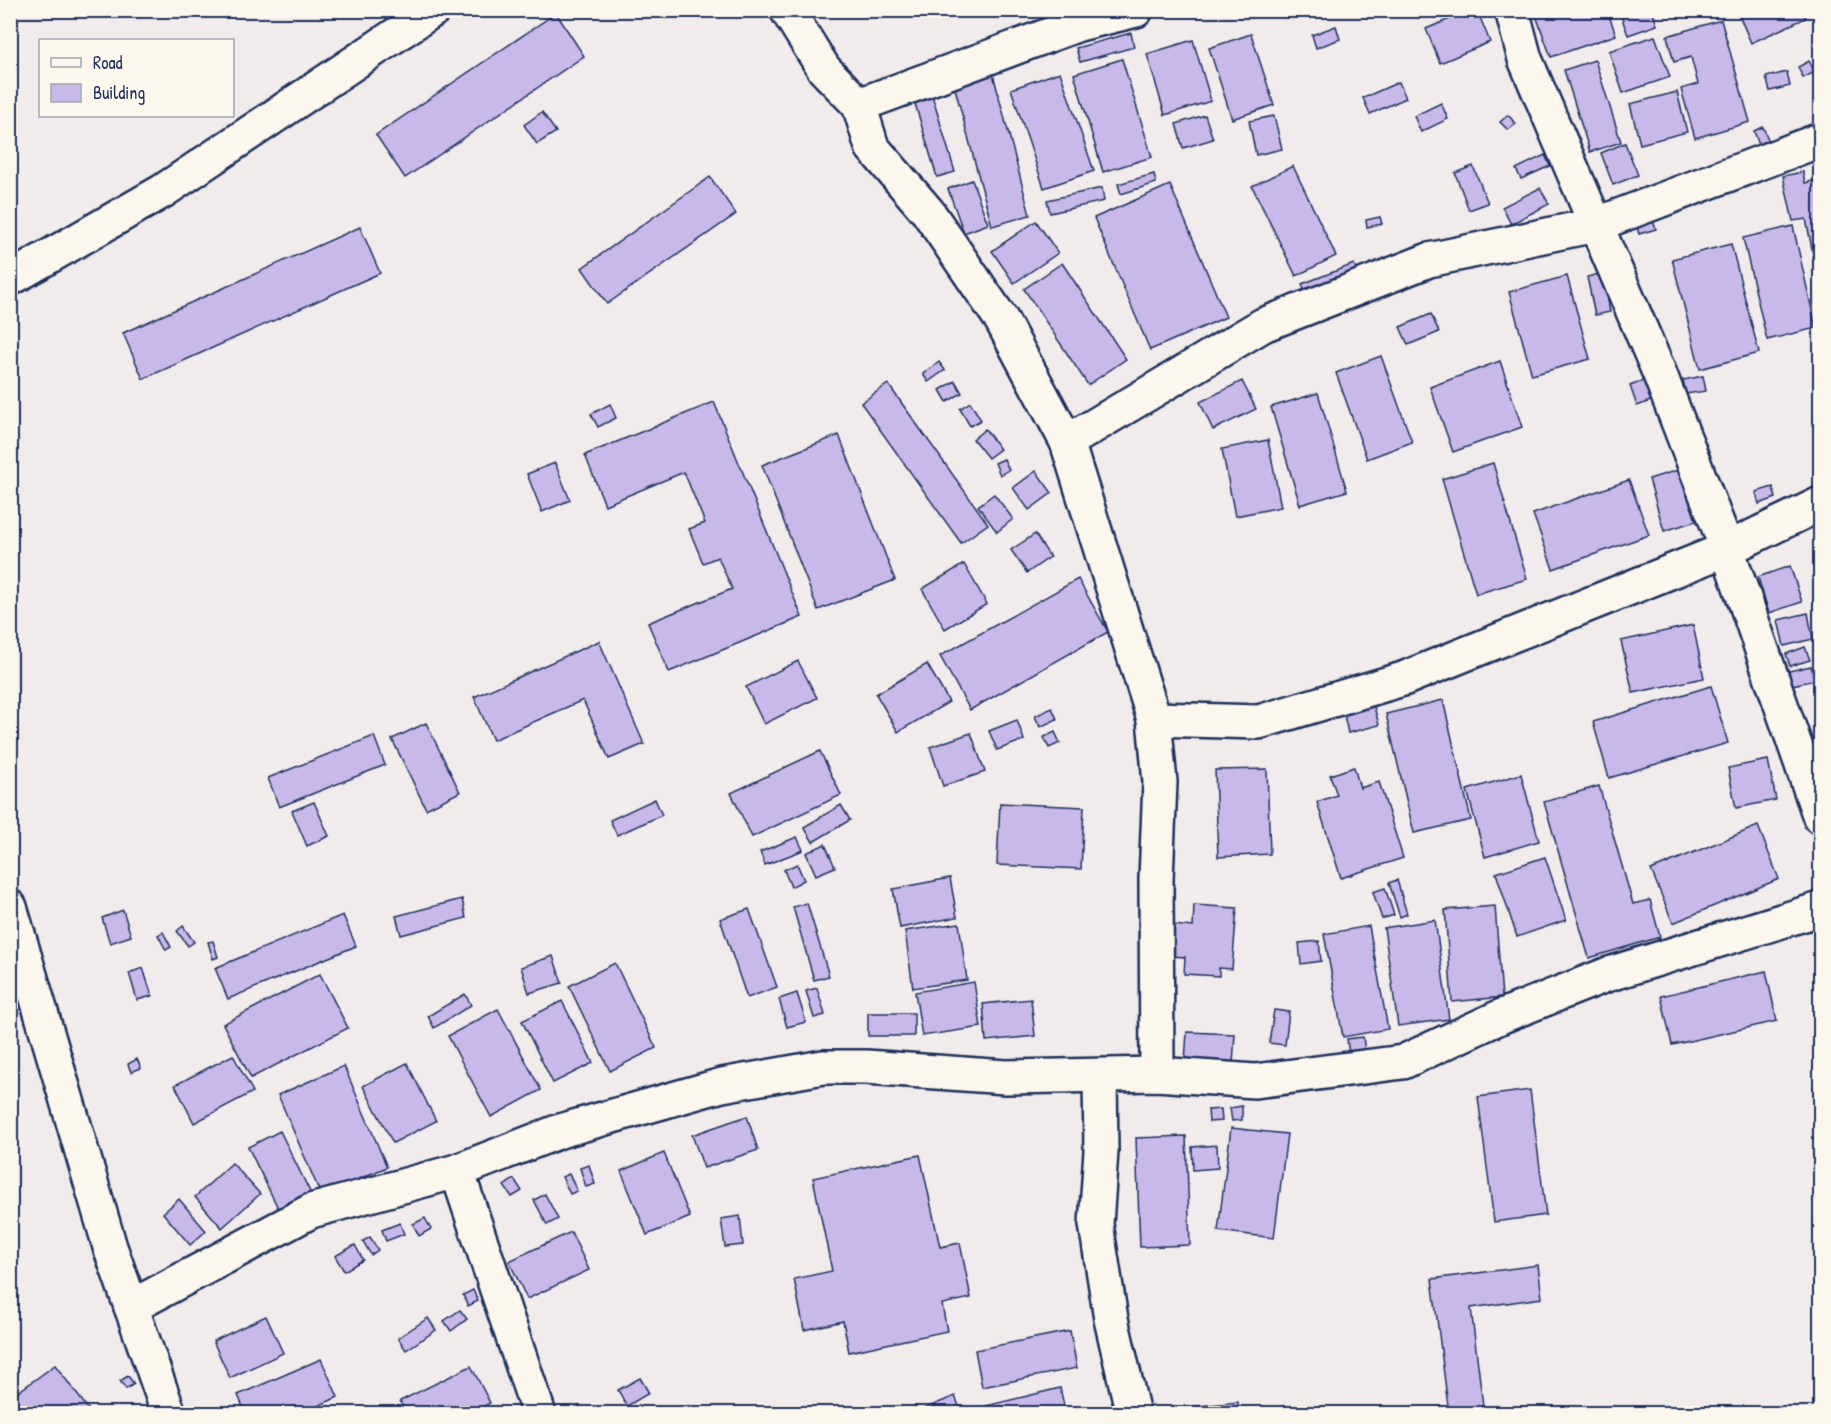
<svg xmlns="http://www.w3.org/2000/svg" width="1831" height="1424" viewBox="0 0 1831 1424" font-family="'Patrick Hand',sans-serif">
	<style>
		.building { fill: #c9b9ea; stroke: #1b2f5e; stroke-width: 1.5 }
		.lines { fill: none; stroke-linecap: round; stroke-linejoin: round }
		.minor-casing { stroke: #1b2f5e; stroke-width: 38 }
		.minor { stroke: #fbf7ec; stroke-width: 33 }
	</style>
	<rect width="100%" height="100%" fill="#f1ebec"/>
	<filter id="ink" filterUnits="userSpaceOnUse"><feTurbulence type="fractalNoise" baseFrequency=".0167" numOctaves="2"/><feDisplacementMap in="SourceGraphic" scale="12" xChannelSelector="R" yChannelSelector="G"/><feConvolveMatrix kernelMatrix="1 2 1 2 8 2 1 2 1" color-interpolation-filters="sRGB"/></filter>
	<g filter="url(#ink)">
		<g class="building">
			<path d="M 1471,10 L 1477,10 L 1490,42 L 1440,63 L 1426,29 Z"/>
			<path d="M 1534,10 L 1607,10 L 1616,35 L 1551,57 Z"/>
			<path d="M 1619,10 L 1652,10 L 1657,25 L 1628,35 Z"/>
			<path d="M 1749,10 L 1802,10 L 1806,18 L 1751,43 L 1739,15 Z"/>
			<path d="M 556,13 L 584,56 L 405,178 L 376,135 Z"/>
			<path d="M 1721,20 L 1750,122 L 1695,138 L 1681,89 L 1698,84 L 1691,57 L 1674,62 L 1667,36 Z"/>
			<path d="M 1336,26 L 1340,39 L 1316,48 L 1312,35 Z"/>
			<path d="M 1131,33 L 1134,47 L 1080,62 L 1076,48 Z"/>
			<path d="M 1251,34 L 1274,105 L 1232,119 L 1209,48 Z"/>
			<path d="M 1655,36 L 1670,77 L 1623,93 L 1609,51 Z"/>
			<path d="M 1193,40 L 1211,101 L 1165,115 L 1147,54 Z"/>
			<path d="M 1122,59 L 1152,157 L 1103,172 L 1074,74 Z"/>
			<path d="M 1595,60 L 1621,142 L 1590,152 L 1564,70 Z"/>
			<path d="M 1809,61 L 1815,72 L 1803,78 L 1798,67 Z"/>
			<path d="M 992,70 L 1030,215 L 992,226 L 953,81 Z"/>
			<path d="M 1060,72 L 1094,171 L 1044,188 L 1011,89 Z"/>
			<path d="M 1787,72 L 1790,86 L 1770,91 L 1766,77 Z"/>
			<path d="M 1399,82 L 1406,98 L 1370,114 L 1363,98 Z"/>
			<path d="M 931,92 L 955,172 L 937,177 L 913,97 Z"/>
			<path d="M 1677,92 L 1687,132 L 1640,144 L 1630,104 Z"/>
			<path d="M 1441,103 L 1448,119 L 1421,132 L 1414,116 Z"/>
			<path d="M 542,112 L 556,132 L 537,144 L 524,125 Z"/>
			<path d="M 1205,115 L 1213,139 L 1183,148 L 1176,124 Z"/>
			<path d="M 1508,115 L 1516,124 L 1508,130 L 1500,122 Z"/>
			<path d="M 1274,116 L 1282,149 L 1256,155 L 1249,121 Z"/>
			<path d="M 1763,127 L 1770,144 L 1760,148 L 1754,131 Z"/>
			<path d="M 1625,143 L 1638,175 L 1613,185 L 1601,153 Z"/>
			<path d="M 1545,155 L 1550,166 L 1521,179 L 1516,169 Z"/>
			<path d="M 1293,166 L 1336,256 L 1296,276 L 1252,186 Z"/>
			<path d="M 1473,166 L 1488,203 L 1469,210 L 1455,173 Z"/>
			<path d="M 1803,172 L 1805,183 L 1820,179 L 1820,289 L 1806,219 L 1793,221 L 1783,176 Z"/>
			<path d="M 1154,174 L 1156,183 L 1121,194 L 1118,184 Z"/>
			<path d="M 710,177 L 736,214 L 607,304 L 582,268 Z"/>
			<path d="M 972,180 L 988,224 L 964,233 L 948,189 Z"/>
			<path d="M 1170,185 L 1226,317 L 1150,350 L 1094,218 Z"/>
			<path d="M 1102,188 L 1104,201 L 1050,213 L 1047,200 Z"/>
			<path d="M 1540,188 L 1549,204 L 1511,224 L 1502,207 Z"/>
			<path d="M 1380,217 L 1382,224 L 1367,227 L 1366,220 Z"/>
			<path d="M 1652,218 L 1656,229 L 1639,234 L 1636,224 Z"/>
			<path d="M 1036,221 L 1058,253 L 1014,283 L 992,251 Z"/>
			<path d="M 1793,226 L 1816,328 L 1767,340 L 1743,238 Z"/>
			<path d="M 360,227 L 380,273 L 143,379 L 123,333 Z"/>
			<path d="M 1731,244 L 1759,353 L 1700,369 L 1672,259 Z"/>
			<path d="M 1062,263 L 1126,359 L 1088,385 L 1024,289 Z"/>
			<path d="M 1354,264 L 1359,277 L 1307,297 L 1302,284 Z"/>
			<path d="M 1603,273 L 1610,312 L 1595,315 L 1587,277 Z"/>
			<path d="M 1567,276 L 1590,359 L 1532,375 L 1509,292 Z"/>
			<path d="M 1431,314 L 1439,332 L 1408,345 L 1400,327 Z"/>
			<path d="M 1381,356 L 1412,442 L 1367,459 L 1336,373 Z"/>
			<path d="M 1500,361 L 1522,427 L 1453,452 L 1430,387 Z"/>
			<path d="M 939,362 L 945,370 L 928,382 L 923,374 Z"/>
			<path d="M 1703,376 L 1706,391 L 1686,394 L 1683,380 Z"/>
			<path d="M 1653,377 L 1661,397 L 1637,406 L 1630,386 Z"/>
			<path d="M 955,381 L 962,393 L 947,402 L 940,390 Z"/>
			<path d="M 1242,381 L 1256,409 L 1213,430 L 1200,402 Z"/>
			<path d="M 888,384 L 988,524 L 961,543 L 861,403 Z"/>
			<path d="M 1318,393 L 1347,491 L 1300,505 L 1271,407 Z"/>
			<path d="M 714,402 L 802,617 L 669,672 L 648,623 L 732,589 L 718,557 L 703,563 L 689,529 L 705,523 L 684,472 L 605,505 L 585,455 Z"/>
			<path d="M 970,402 L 981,420 L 970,426 L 960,409 Z"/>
			<path d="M 610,404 L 616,418 L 598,427 L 591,414 Z"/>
			<path d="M 985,429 L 1000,449 L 988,458 L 973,439 Z"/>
			<path d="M 839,435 L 895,580 L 818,610 L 762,465 Z"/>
			<path d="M 1268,440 L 1281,507 L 1235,516 L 1222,449 Z"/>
			<path d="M 1004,459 L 1009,470 L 1000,475 L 995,463 Z"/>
			<path d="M 555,463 L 570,500 L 542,512 L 527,474 Z"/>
			<path d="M 1493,463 L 1527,579 L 1476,594 L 1442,479 Z"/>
			<path d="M 1681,469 L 1696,521 L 1664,531 L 1649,479 Z"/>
			<path d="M 1036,471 L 1052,493 L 1029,510 L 1013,488 Z"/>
			<path d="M 1629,480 L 1649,535 L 1553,569 L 1533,514 Z"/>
			<path d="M 1773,487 L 1776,498 L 1759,504 L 1756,492 Z"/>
			<path d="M 994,494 L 1013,519 L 997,532 L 978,506 Z"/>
			<path d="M 1035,534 L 1050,557 L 1027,573 L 1011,550 Z"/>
			<path d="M 964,564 L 987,604 L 945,629 L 922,589 Z"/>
			<path d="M 1790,566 L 1802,602 L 1769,613 L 1758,577 Z"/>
			<path d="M 1078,579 L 1108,632 L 970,710 L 940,656 Z"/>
			<path d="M 1808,613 L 1813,639 L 1784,646 L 1778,620 Z"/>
			<path d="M 1693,625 L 1704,678 L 1633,693 L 1621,641 Z"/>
			<path d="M 599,641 L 644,744 L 609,759 L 583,700 L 493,740 L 474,697 Z"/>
			<path d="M 1805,647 L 1810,660 L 1790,666 L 1786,654 Z"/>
			<path d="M 798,661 L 817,698 L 764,724 L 746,687 Z"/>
			<path d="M 927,664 L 949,702 L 898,732 L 876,694 Z"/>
			<path d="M 1811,666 L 1815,680 L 1792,685 L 1789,671 Z"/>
			<path d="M 1711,686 L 1728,743 L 1609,778 L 1593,722 Z"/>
			<path d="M 1443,700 L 1471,820 L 1414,833 L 1386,714 Z"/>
			<path d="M 1373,703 L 1379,725 L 1348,733 L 1343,710 Z"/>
			<path d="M 1052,708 L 1057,719 L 1040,727 L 1035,716 Z"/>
			<path d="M 1017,720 L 1024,740 L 997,750 L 989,731 Z"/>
			<path d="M 426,723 L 460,792 L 426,809 L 392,739 Z"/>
			<path d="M 1055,732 L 1060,743 L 1049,748 L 1044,737 Z"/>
			<path d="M 971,733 L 985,772 L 943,786 L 930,747 Z"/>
			<path d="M 374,736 L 385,765 L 279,807 L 268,778 Z"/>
			<path d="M 820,751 L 841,795 L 752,837 L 731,793 Z"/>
			<path d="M 1768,760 L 1776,800 L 1736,808 L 1728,768 Z"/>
			<path d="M 1354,767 L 1360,788 L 1379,782 L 1403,858 L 1341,878 L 1317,802 L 1337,795 L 1330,775 Z"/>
			<path d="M 1267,769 L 1270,854 L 1218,857 L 1215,770 Z"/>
			<path d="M 1521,774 L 1539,841 L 1485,857 L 1467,790 Z"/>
			<path d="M 1599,786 L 1633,904 L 1650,900 L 1660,937 L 1589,958 L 1544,802 Z"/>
			<path d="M 655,799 L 662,815 L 617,835 L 610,820 Z"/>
			<path d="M 314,802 L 329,836 L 307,846 L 292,811 Z"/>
			<path d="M 1000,803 L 1084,807 L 1081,869 L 997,865 Z"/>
			<path d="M 841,805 L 850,820 L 813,842 L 804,827 Z"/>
			<path d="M 1758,826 L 1779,879 L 1673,923 L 1651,870 Z"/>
			<path d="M 797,837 L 803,850 L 765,865 L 760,852 Z"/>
			<path d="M 825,844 L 835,867 L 816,875 L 806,853 Z"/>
			<path d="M 1545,857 L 1566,920 L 1517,937 L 1496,873 Z"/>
			<path d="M 797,864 L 804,880 L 791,887 L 784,870 Z"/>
			<path d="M 950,878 L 957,917 L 900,928 L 893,889 Z"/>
			<path d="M 1397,880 L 1407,914 L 1400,917 L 1389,883 Z"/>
			<path d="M 1385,888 L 1394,915 L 1382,919 L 1373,892 Z"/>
			<path d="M 462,899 L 466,918 L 401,935 L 396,916 Z"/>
			<path d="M 807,903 L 829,976 L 814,980 L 793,907 Z"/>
			<path d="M 1194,905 L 1237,908 L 1232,969 L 1219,968 L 1219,976 L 1184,974 L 1185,957 L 1170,956 L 1173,925 L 1193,927 Z"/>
			<path d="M 1495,906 L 1502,997 L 1452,1002 L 1445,910 Z"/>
			<path d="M 749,909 L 777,987 L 747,998 L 720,919 Z"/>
			<path d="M 123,910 L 131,936 L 110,943 L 102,918 Z"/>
			<path d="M 343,915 L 356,946 L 228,999 L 215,968 Z"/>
			<path d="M 1435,920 L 1449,1019 L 1398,1026 L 1384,928 Z"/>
			<path d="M 959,923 L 967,980 L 913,988 L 905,931 Z"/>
			<path d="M 183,926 L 194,942 L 188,946 L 177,931 Z"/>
			<path d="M 1369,926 L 1388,1029 L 1343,1037 L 1324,934 Z"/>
			<path d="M 163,932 L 171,947 L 166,950 L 158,935 Z"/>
			<path d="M 213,941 L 218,957 L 213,959 L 208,942 Z"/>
			<path d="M 1319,941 L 1321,961 L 1301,964 L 1299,943 Z"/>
			<path d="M 553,956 L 562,983 L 529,993 L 521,967 Z"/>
			<path d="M 615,963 L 656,1048 L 610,1071 L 569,986 Z"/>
			<path d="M 143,968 L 152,996 L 137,1000 L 129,973 Z"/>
			<path d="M 1766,971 L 1777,1021 L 1672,1045 L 1661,996 Z"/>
			<path d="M 320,974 L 348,1028 L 251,1078 L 223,1024 Z"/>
			<path d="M 974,982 L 981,1027 L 922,1036 L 915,992 Z"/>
			<path d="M 817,988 L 825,1015 L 814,1018 L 806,991 Z"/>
			<path d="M 797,993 L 806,1022 L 787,1027 L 779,999 Z"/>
			<path d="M 465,994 L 471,1005 L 434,1028 L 428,1016 Z"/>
			<path d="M 1031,999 L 1035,1036 L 986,1041 L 983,1004 Z"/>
			<path d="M 562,1001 L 593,1063 L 553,1083 L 522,1021 Z"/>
			<path d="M 498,1009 L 541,1090 L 491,1117 L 448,1036 Z"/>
			<path d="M 1274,1010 L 1289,1012 L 1285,1045 L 1269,1043 Z"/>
			<rect x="868" y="1013" width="46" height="23"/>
			<path d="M 1187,1032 L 1235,1034 L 1233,1064 L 1185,1061 Z"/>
			<path d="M 1363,1037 L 1365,1052 L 1349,1055 L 1347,1039 Z"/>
			<path d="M 233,1055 L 253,1092 L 194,1123 L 175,1085 Z"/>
			<path d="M 137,1059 L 141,1068 L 131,1072 L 128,1064 Z"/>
			<path d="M 407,1063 L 436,1121 L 393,1143 L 363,1086 Z"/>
			<path d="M 344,1066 L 387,1167 L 321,1195 L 278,1095 Z"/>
			<path d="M 1530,1090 L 1546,1215 L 1494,1222 L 1478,1097 Z"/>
			<path d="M 1242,1106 L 1242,1120 L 1232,1121 L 1230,1108 Z"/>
			<path d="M 1221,1109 L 1222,1121 L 1209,1122 L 1208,1110 Z"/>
			<path d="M 747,1116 L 758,1150 L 704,1168 L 692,1135 Z"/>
			<path d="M 1231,1128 L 1287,1134 L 1274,1238 L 1218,1231 Z"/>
			<path d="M 280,1131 L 313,1198 L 281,1214 L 248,1147 Z"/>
			<path d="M 1186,1136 L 1190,1245 L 1140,1247 L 1136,1138 Z"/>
			<path d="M 1217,1145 L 1218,1168 L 1193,1170 L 1192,1147 Z"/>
			<path d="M 664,1153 L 690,1217 L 647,1235 L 621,1171 Z"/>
			<path d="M 920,1155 L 940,1247 L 960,1243 L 971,1298 L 942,1304 L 947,1331 L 849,1352 L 843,1321 L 804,1330 L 794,1279 L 832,1271 L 813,1178 Z"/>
			<path d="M 232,1163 L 260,1194 L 222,1228 L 195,1197 Z"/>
			<path d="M 589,1165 L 595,1184 L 586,1187 L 580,1168 Z"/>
			<path d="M 569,1174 L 577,1191 L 570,1194 L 562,1177 Z"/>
			<path d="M 514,1179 L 522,1191 L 512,1197 L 504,1186 Z"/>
			<path d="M 545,1194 L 558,1219 L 547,1225 L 534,1200 Z"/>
			<path d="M 179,1199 L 206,1231 L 190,1245 L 163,1213 Z"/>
			<path d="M 740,1216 L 743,1245 L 725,1247 L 721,1219 Z"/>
			<path d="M 425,1218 L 431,1229 L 419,1236 L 413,1224 Z"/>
			<path d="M 400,1223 L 404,1234 L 386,1241 L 382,1230 Z"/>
			<path d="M 571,1232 L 589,1270 L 527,1299 L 509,1261 Z"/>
			<path d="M 370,1237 L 378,1250 L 371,1255 L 363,1241 Z"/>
			<path d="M 355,1245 L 363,1260 L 344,1271 L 335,1256 Z"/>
			<path d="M 1538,1265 L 1542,1298 L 1471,1308 L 1484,1414 L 1449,1414 L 1432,1279 Z"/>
			<path d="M 473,1290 L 478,1301 L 468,1306 L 463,1295 Z"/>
			<path d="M 460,1310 L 467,1319 L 451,1331 L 444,1321 Z"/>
			<path d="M 266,1316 L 283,1353 L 230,1378 L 213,1341 Z"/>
			<path d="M 428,1318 L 436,1330 L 406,1350 L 398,1338 Z"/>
			<path d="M 1070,1331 L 1077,1368 L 982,1387 L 975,1350 Z"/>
			<path d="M 321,1359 L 338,1397 L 300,1414 L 246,1414 L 238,1395 Z"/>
			<path d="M 55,1365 L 89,1410 L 84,1414 L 19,1414 L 10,1398 Z"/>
			<path d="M 471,1366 L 490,1403 L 469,1414 L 406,1414 L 400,1401 Z"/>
			<path d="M 128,1376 L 134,1384 L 126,1389 L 120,1381 Z"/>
			<path d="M 640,1378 L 649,1393 L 627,1406 L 618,1390 Z"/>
			<path d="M 1060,1388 L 1066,1414 L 987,1414 L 986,1406 Z"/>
			<path d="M 955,1396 L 962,1414 L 914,1414 L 914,1413 Z"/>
			<path d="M 1238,1402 L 1239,1414 L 1161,1414 L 1160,1410 Z"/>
		</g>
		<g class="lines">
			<g class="minor-casing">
				<g id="minor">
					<path d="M 787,10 L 824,69 L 859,105 L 872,147 L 928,212 L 1001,319 L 1067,442 L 1154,719 L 1160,782 L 1156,879 L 1157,1074"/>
					<path d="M 1512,10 L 1525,59 L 1659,372 L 1727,549 L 1820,817"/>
					<path d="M 859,105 L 1079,24 L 1136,10"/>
					<path d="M 10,279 L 163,191 L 433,10"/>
					<path d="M 1067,442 L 1263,325 L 1429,260 L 1595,225 L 1820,140"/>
					<path d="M 1154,719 L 1259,722 L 1403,679 L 1727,549 L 1820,504"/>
					<path d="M 10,907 L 110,1247 L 169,1414"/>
					<path d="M 1100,1076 L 1101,1151 L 1096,1224 L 1111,1319 L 1133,1414"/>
					<path d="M 457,1171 L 539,1414"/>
					<path d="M 131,1307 L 311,1211 L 457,1171 L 560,1131 L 722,1085 L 823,1067 L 866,1067 L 1006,1077 L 1157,1074 L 1255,1081 L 1403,1062 L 1502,1016 L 1606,975 L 1820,909"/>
				</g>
			</g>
			<use href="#minor" class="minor"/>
		</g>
	</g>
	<rect width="1831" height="1424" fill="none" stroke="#fbf7ec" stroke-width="36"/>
	<rect x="18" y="18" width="1795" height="1388" fill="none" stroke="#1b2f5e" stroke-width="2" filter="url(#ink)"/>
	<rect x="39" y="39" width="195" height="78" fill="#fbf7ec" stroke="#a1a7b3" stroke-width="1.5"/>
	<rect x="51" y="58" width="30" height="9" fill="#fbf7ec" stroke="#a1a7b3" stroke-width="1.5"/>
	<text x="93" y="69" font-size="18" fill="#1b2f5e">Road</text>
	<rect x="51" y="84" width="30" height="18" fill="#c9b9ea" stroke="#a1a7b3" stroke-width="1.5"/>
	<text x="93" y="99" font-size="18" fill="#1b2f5e">Building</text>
</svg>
